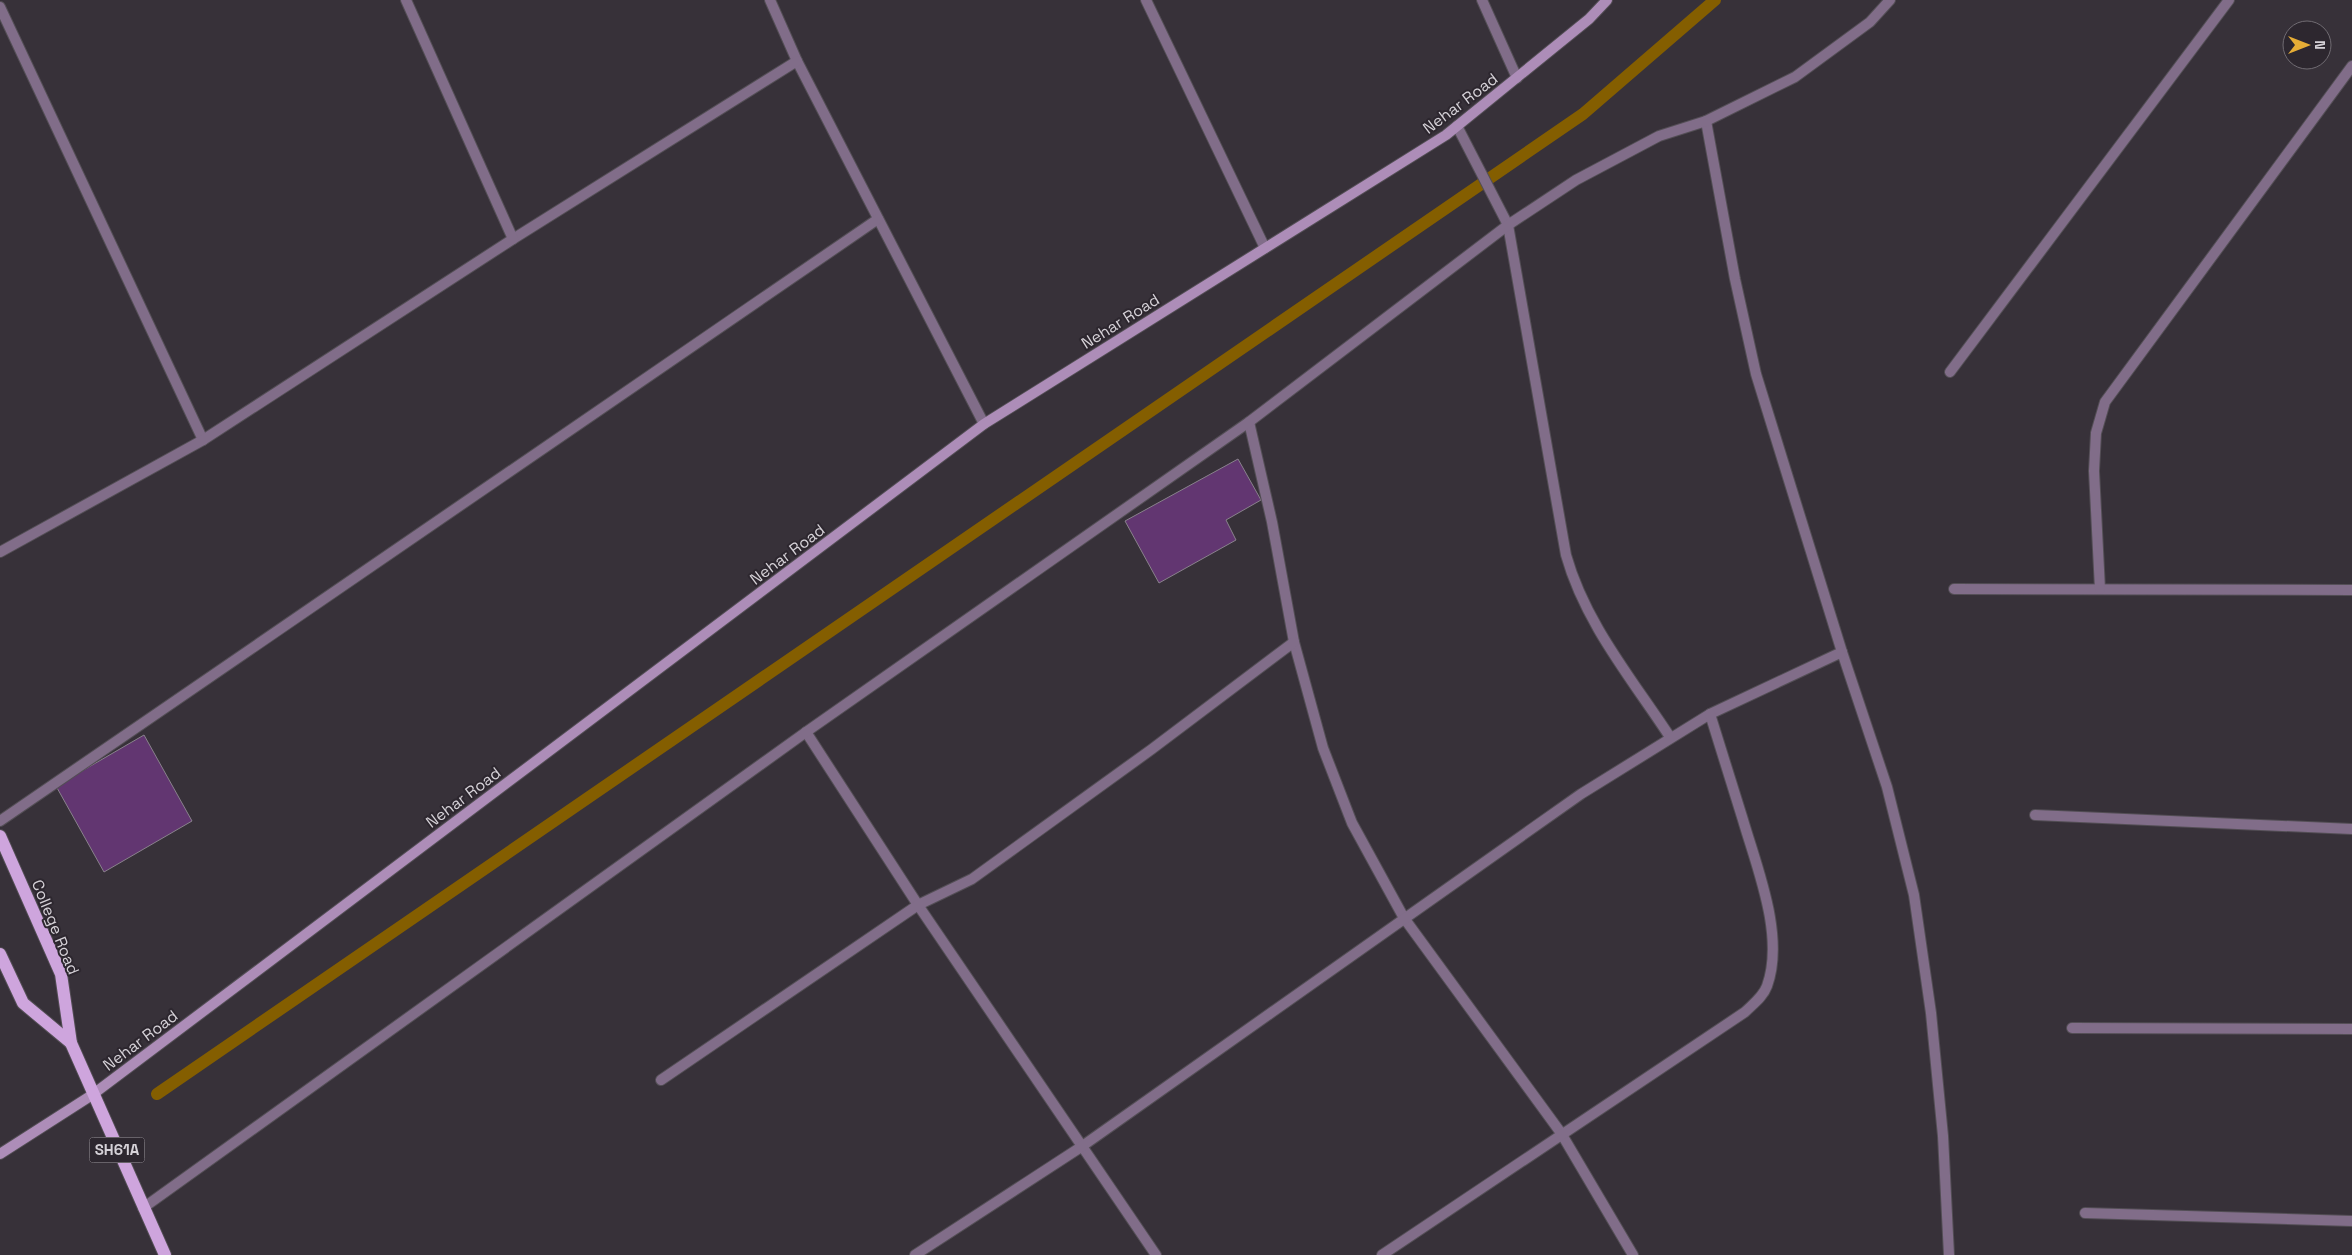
<svg xmlns="http://www.w3.org/2000/svg" width="2352" height="1255" viewBox="0 0 2352 1255" font-family="'Space Grotesk',sans-serif">
	<style>
		.lines { fill: none; stroke-linecap: round; stroke-linejoin: round }
		.stream { stroke: #845e00; stroke-width: 12 }
		.building { fill: #623671; stroke: #89828c }
		.street-casing { stroke: #534e55; stroke-width: 12 }
		.secondary-casing { stroke: #534e55; stroke-width: 12 }
		.primary-casing { stroke: #534e55; stroke-width: 14 }
		.street { stroke: #816d89; stroke-width: 10 }
		.secondary { stroke: #ad8db8; stroke-width: 10 }
		.primary { stroke: #cea5dd; stroke-width: 12 }
		.labels { text-anchor: middle; stroke-width: 4; stroke-linejoin: round; paint-order: stroke }
		.shield { fill: #2d272f; stroke: #a39ea5; stroke-width: 1 }
		.shield-label { font-size: 15px; font-weight: bold; fill: #d5d1d7 }
		.street-label { font-size: 16px; fill: #d5d1d7; stroke: #2d272f }
	</style>
	<rect width="100%" height="100%" fill="#373139"/>
	<g class="lines">
		<path class="stream" d="M 157,1094 L 1583,114 L 1715,0"/>
	</g>
	<g class="building">
		<path d="M 1238,459 L 1261,500 L 1226,520 L 1236,540 L 1159,583 L 1125,521 Z"/>
		<path d="M 144,735 L 192,821 L 104,872 L 56,786 Z"/>
	</g>
	<g class="lines">
		<g class="street-casing">
			<g id="street">
				<path d="M 770,0 L 797,61 L 984,424"/>
				<path d="M 1146,0 L 1265,248"/>
				<path d="M 1482,0 L 1517,78"/>
				<path d="M 0,7 L 203,440"/>
				<path d="M 1706,121 L 1735,279 L 1756,374 L 1842,652 L 1887,787 L 1914,895 L 1931,1013 L 1943,1136 L 1949,1255"/>
				<path d="M 1457,126 L 1508,225 L 1566,555 C 1585,623 1632,679 1670,737"/>
				<path d="M 513,239 L 797,61"/>
				<path d="M 1950,372 L 2229,0"/>
				<path d="M 1249,422 L 1272,522 L 1294,642 L 1323,748 L 1352,823 L 1404,918 L 1561,1133 L 1633,1255"/>
				<path d="M 0,552 L 203,440 L 513,239 L 406,0"/>
				<path d="M 1954,589 L 2352,590"/>
				<path d="M 2100,589 L 2094,471 L 2096,433 L 2105,402 L 2352,66"/>
				<path d="M 806,732 L 918,905 L 1156,1255"/>
				<path d="M 2035,815 L 2352,829"/>
				<path d="M 0,821 L 878,219"/>
				<path d="M 2072,1028 L 2352,1029"/>
				<path d="M 661,1080 L 918,905 L 972,879 L 1152,749 L 1294,642"/>
				<path d="M 143,1208 L 806,732 L 1249,422 L 1508,225 L 1576,180 L 1659,136 L 1706,121 L 1795,77 L 1870,22 L 1890,0"/>
				<path d="M 2085,1213 L 2352,1221"/>
				<path d="M 915,1255 L 1081,1147 L 1581,794 L 1710,714 L 1842,652"/>
				<path d="M 1382,1255 L 1745,1012 C 1753,1004 1763,997 1767,986 C 1785,936 1757,868 1743,820 C 1732,785 1721,750 1710,714"/>
			</g>
		</g>
		<g class="secondary-casing">
			<path id="secondary" d="M 0,1154 L 92,1095 L 984,424 L 1446,135 L 1589,19 L 1607,0"/>
		</g>
		<g class="primary-casing">
			<g id="primary">
				<path d="M 0,836 L 61,974 L 71,1043 L 165,1255"/>
				<path d="M 0,954 L 23,1003 L 71,1043"/>
			</g>
		</g>
		<use href="#street" class="street"/>
		<use href="#secondary" class="secondary"/>
		<use href="#primary" class="primary"/>
	</g>
	<g class="labels">
		<rect class="shield" x="89.5" y="1137.5" width="55" height="25" rx="4"/>
		<g class="shield-label">
			<text x="117" y="1155">SH61A</text>
		</g>
		<g class="street-label">
			<text transform="translate(1460 103) rotate(-37)" y="6">Nehar Road</text>
			<text transform="translate(1120 321) rotate(-32)" y="6">Nehar Road</text>
			<text transform="translate(787 554) rotate(-37)" y="6">Nehar Road</text>
			<text transform="translate(463 797) rotate(-37)" y="6">Nehar Road</text>
			<text transform="translate(56 927) rotate(68)" y="6">College Road</text>
			<text transform="translate(140 1040) rotate(-37)" y="6">Nehar Road</text>
		</g>
	</g>
	<g transform="translate(2307 45) rotate(90)"><circle r="24" fill="#2d272f" stroke="#706b72"/>
	<path d="M0-4L9 19L0 12L-9 19Z" fill="#e6ad36"/>
	<text y="-8" font-size="14" font-weight="bold" text-anchor="middle" fill="#d5d1d7">N</text>
	</g>
</svg>
